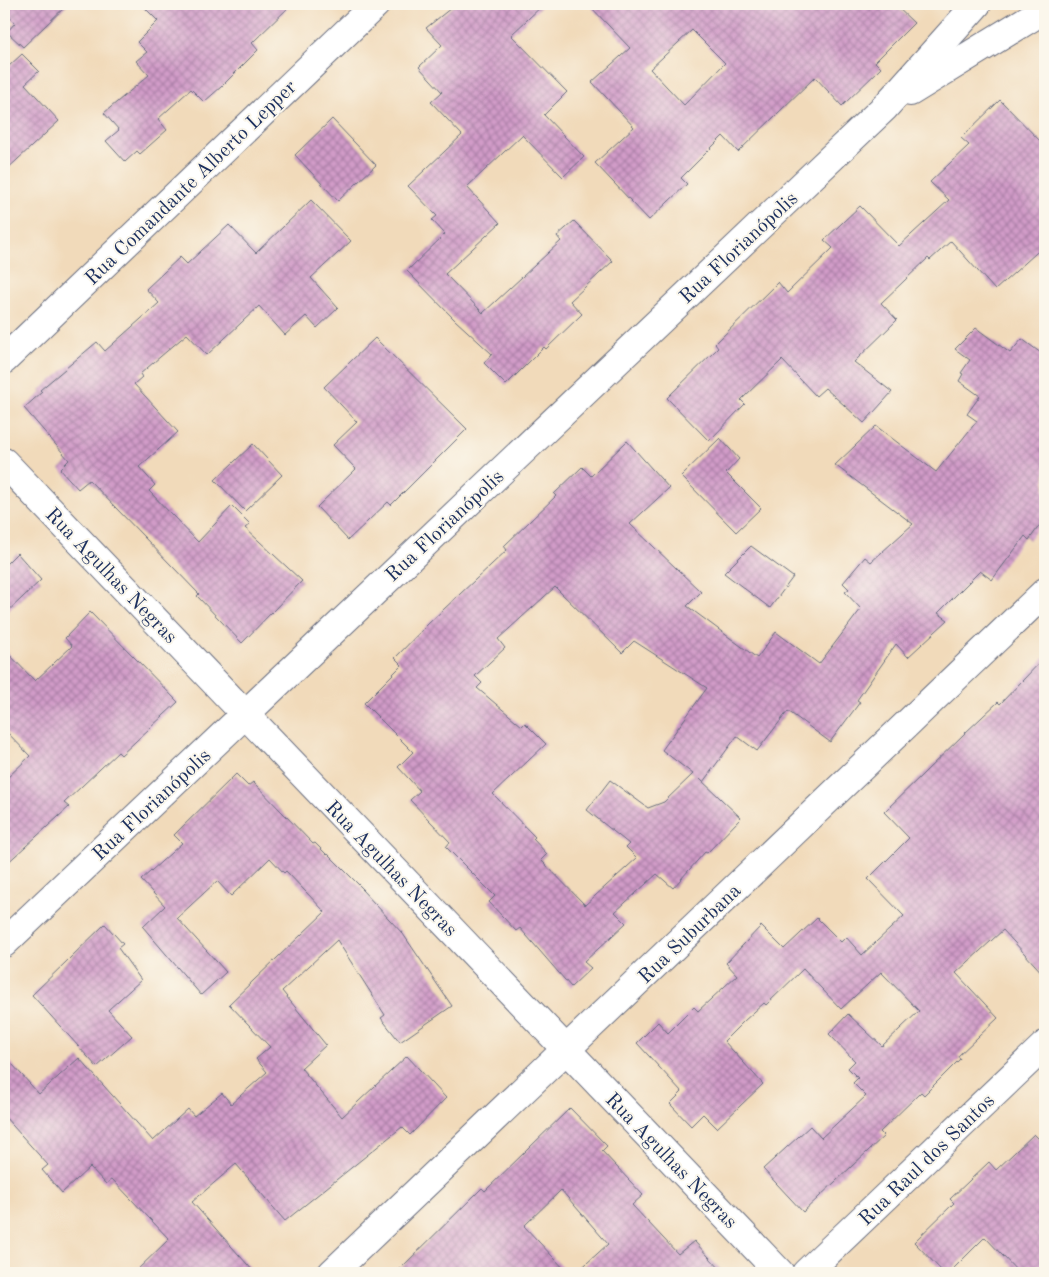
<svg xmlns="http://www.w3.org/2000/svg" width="1049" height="1277" viewBox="0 0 1049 1277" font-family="'Old Standard TT',serif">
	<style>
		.building { fill: url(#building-cross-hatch); fill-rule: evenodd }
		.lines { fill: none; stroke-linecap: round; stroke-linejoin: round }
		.minor-casing { stroke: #666b7e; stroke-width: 30 }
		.minor { stroke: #fff; stroke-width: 28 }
		.labels { text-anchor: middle; stroke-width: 4; stroke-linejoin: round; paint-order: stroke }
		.street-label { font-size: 20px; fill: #1b2f5e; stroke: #fbf7ec }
	</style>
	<defs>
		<pattern id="building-cross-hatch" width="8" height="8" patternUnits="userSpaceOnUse" patternTransform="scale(1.25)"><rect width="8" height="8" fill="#d19bc8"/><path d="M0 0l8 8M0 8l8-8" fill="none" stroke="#a97fa6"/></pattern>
	</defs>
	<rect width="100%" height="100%" fill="#fbf7ec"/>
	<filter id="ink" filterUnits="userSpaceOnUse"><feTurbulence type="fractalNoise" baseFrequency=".02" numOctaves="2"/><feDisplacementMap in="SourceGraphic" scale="10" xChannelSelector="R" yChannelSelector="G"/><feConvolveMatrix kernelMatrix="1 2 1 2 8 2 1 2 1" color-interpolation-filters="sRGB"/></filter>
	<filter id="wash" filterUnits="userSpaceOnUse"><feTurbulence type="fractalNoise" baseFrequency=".0096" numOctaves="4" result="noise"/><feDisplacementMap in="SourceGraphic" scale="20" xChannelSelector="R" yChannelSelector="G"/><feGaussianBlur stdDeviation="1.12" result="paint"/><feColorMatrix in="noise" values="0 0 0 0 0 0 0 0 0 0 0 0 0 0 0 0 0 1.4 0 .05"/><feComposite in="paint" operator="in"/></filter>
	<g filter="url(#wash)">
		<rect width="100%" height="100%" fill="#f1daba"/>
		<g id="blocks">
			<g class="building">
				<path d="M 4,4 L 68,4 L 23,47 L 7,32 L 15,23 L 4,11 Z"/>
				<path d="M 141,4 L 292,4 L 252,43 L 258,50 L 221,87 L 204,102 L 191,89 L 158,119 L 167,130 L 140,154 L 137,151 L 125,162 L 106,141 L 119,130 L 104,113 L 149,75 L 136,61 L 147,52 L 137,42 L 158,21 Z"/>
				<path d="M 456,4 L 544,4 L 511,35 L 567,92 L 544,115 L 584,157 L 563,177 L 522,135 L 467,187 L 500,223 L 445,274 L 483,313 L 561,241 L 557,236 L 574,221 L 613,261 L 570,301 L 582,314 L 546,349 L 544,347 L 506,385 L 484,363 L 492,354 L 455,320 L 407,271 L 445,234 L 432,220 L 437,216 L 408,186 L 462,135 L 431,102 L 442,92 L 419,67 L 442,45 L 426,28 Z"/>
				<path d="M 588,4 L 894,4 L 914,23 L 875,62 L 881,68 L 842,106 L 815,77 L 738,152 L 723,136 L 681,178 L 687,184 L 649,220 L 595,163 L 634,127 L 592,82 L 630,48 ZM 692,30 L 725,63 L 684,105 L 650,69 Z"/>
				<path d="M 22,54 L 39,71 L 25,84 L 59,121 L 4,172 L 4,60 L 9,66 Z"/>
				<path d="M 1000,100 L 1045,146 L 1045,245 L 995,290 L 951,241 L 930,260 L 928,258 L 881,303 L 897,320 L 854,362 L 892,392 L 864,423 L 825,388 L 816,396 L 782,360 L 741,400 L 745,404 L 709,441 L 667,398 L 718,348 L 715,344 L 778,282 L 787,293 L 833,248 L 824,240 L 860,206 L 899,246 L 949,200 L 930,182 L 969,145 L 961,138 Z"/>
				<path d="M 332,119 L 376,165 L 338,201 L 295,155 Z"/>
				<path d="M 311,200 L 351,241 L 311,278 L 338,308 L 317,328 L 306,316 L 285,335 L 259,306 L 207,355 L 187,334 L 140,374 L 142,377 L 134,384 L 178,432 L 139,467 L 155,485 L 149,491 L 198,542 L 232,506 L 250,524 L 245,528 L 302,581 L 242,643 L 197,596 L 199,594 L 89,480 L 78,489 L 60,469 L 69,460 L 24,408 L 42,392 L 40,390 L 97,342 L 105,351 L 159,303 L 146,289 L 180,257 L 187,264 L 229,225 L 256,253 Z"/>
				<path d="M 976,328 L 1010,353 L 1022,339 L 1045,356 L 1045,518 L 1029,540 L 1025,536 L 992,580 L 980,571 L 938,613 L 948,620 L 908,657 L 896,644 L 857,700 L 860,702 L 830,742 L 788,711 L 757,751 L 737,736 L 703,782 L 700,779 L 741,818 L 707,853 L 705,852 L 673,888 L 657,874 L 615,912 L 626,923 L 584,962 L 591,968 L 571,987 L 520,928 L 516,931 L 489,902 L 495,896 L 446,847 L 450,842 L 410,800 L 420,791 L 398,767 L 413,752 L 364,703 L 402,665 L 395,658 L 428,624 L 507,550 L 504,546 L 556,496 L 554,494 L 582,467 L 591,476 L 627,441 L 669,488 L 630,524 L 701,592 L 687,606 L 757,658 L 776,632 L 819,664 L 861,609 L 845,592 L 849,589 L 843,583 L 865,557 L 871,562 L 913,524 L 835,465 L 876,426 L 936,472 L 977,421 L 967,414 L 980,396 L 959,381 L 963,374 L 961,373 L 970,360 L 955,349 ZM 555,587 L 622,653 L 634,641 L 707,688 L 662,750 L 693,774 L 664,802 L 648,808 L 610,780 L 587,810 L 629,844 L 626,847 L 637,858 L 585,905 L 541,860 L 547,854 L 533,839 L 535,837 L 493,794 L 546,744 L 525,723 L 522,726 L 477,688 L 482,683 L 475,676 L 505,648 L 498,639 Z"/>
				<path d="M 375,338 L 467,429 L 391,505 L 388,502 L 348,540 L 317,507 L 356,469 L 333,445 L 357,422 L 324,387 Z"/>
				<path d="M 720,438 L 739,459 L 726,473 L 761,508 L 736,532 L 681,476 Z"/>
				<path d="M 253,444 L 282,475 L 245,511 L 215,480 Z"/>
				<path d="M 751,546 L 793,577 L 770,608 L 724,573 Z"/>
				<path d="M 17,553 L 41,580 L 4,615 L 4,566 Z"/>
				<path d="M 90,612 L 178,702 L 121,755 L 118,752 L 64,803 L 69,807 L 4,866 L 4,781 L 30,756 L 4,729 L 4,649 L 35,681 L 72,646 L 65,638 Z"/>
				<path d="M 1045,657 L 1045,976 L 1003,930 L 956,973 L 998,1018 L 958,1056 L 960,1059 L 924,1095 L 921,1092 L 880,1132 L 884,1136 L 803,1212 L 763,1169 L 810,1126 L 821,1138 L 866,1096 L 853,1083 L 858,1078 L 848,1068 L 855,1061 L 829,1034 L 848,1014 L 882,1046 L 919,1011 L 881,972 L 841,1009 L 803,969 L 766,1005 L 764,1003 L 744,1021 L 724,1041 L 763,1084 L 717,1128 L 703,1114 L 691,1126 L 670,1104 L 682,1092 L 637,1043 L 658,1022 L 668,1033 L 694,1007 L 698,1011 L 737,975 L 726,963 L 761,926 L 784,949 L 817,918 L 841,942 L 846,937 L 862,955 L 904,916 L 868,879 L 909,838 L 884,812 L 965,733 L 998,702 L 1000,704 Z"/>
				<path d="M 236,774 L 248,786 L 253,782 L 313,844 L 315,843 L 327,855 L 328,854 L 363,889 L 362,890 L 403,934 L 452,1006 L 400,1042 L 381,1018 L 385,1015 L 337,940 L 282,991 L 326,1045 L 301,1068 L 342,1117 L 407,1056 L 446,1098 L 410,1135 L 402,1127 L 285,1221 L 236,1164 L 192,1202 L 255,1273 L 134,1273 L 169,1239 L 112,1179 L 106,1184 L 90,1167 L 62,1193 L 42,1170 L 48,1165 L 4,1116 L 4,1055 L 39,1094 L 79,1058 L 153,1141 L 188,1109 L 194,1116 L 222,1093 L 231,1104 L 267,1072 L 256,1059 L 270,1047 L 229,1004 L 325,912 L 286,871 L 284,873 L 270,858 L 231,896 L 217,881 L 177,918 L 226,972 L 201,995 L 143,927 L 165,906 L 141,880 L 182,843 L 174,835 Z"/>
				<path d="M 105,924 L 123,944 L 118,948 L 141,980 L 108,1010 L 132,1036 L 97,1067 L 32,995 Z"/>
				<path d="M 570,1108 L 607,1146 L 602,1151 L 643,1195 L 632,1205 L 678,1254 L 694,1241 L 724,1273 L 576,1273 L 608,1244 L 561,1190 L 524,1226 L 568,1273 L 396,1273 L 482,1188 L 485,1191 Z"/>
				<path d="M 1034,1134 L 1045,1145 L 1045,1273 L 1019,1273 L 985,1237 L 949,1273 L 944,1273 L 914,1242 L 954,1203 L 950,1199 L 989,1162 L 996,1170 Z"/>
			</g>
		</g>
	</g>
	<g filter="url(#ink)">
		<use href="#blocks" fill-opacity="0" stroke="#666b7e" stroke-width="1"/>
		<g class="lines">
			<g class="minor-casing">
				<g id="minor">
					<path d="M 910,92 L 1045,9"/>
					<path d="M 4,360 L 376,4"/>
					<path d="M 4,462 L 780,1273"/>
					<path d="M 4,943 L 885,107 L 977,4"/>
					<path d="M 332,1273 L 1045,592"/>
					<path d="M 806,1273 L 1045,1045"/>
				</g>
			</g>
			<use href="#minor" class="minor"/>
		</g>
	</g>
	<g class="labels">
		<g class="street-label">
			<text transform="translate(190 182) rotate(-44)" y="7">Rua Comandante Alberto Lepper</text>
			<text transform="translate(738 247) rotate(-43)" y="7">Rua Florianópolis</text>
			<text transform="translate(444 525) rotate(-43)" y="7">Rua Florianópolis</text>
			<text transform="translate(112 575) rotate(46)" y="7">Rua Agulhas Negras</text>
			<text transform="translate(151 804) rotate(-43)" y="7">Rua Florianópolis</text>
			<text transform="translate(392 868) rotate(46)" y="7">Rua Agulhas Negras</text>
			<text transform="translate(689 933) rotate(-44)" y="7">Rua Suburbana</text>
			<text transform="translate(926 1159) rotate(-44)" y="7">Rua Raul dos Santos</text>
			<text transform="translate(672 1160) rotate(46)" y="7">Rua Agulhas Negras</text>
		</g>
	</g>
	<rect width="1049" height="1277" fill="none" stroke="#fbf7ec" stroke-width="20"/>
</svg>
